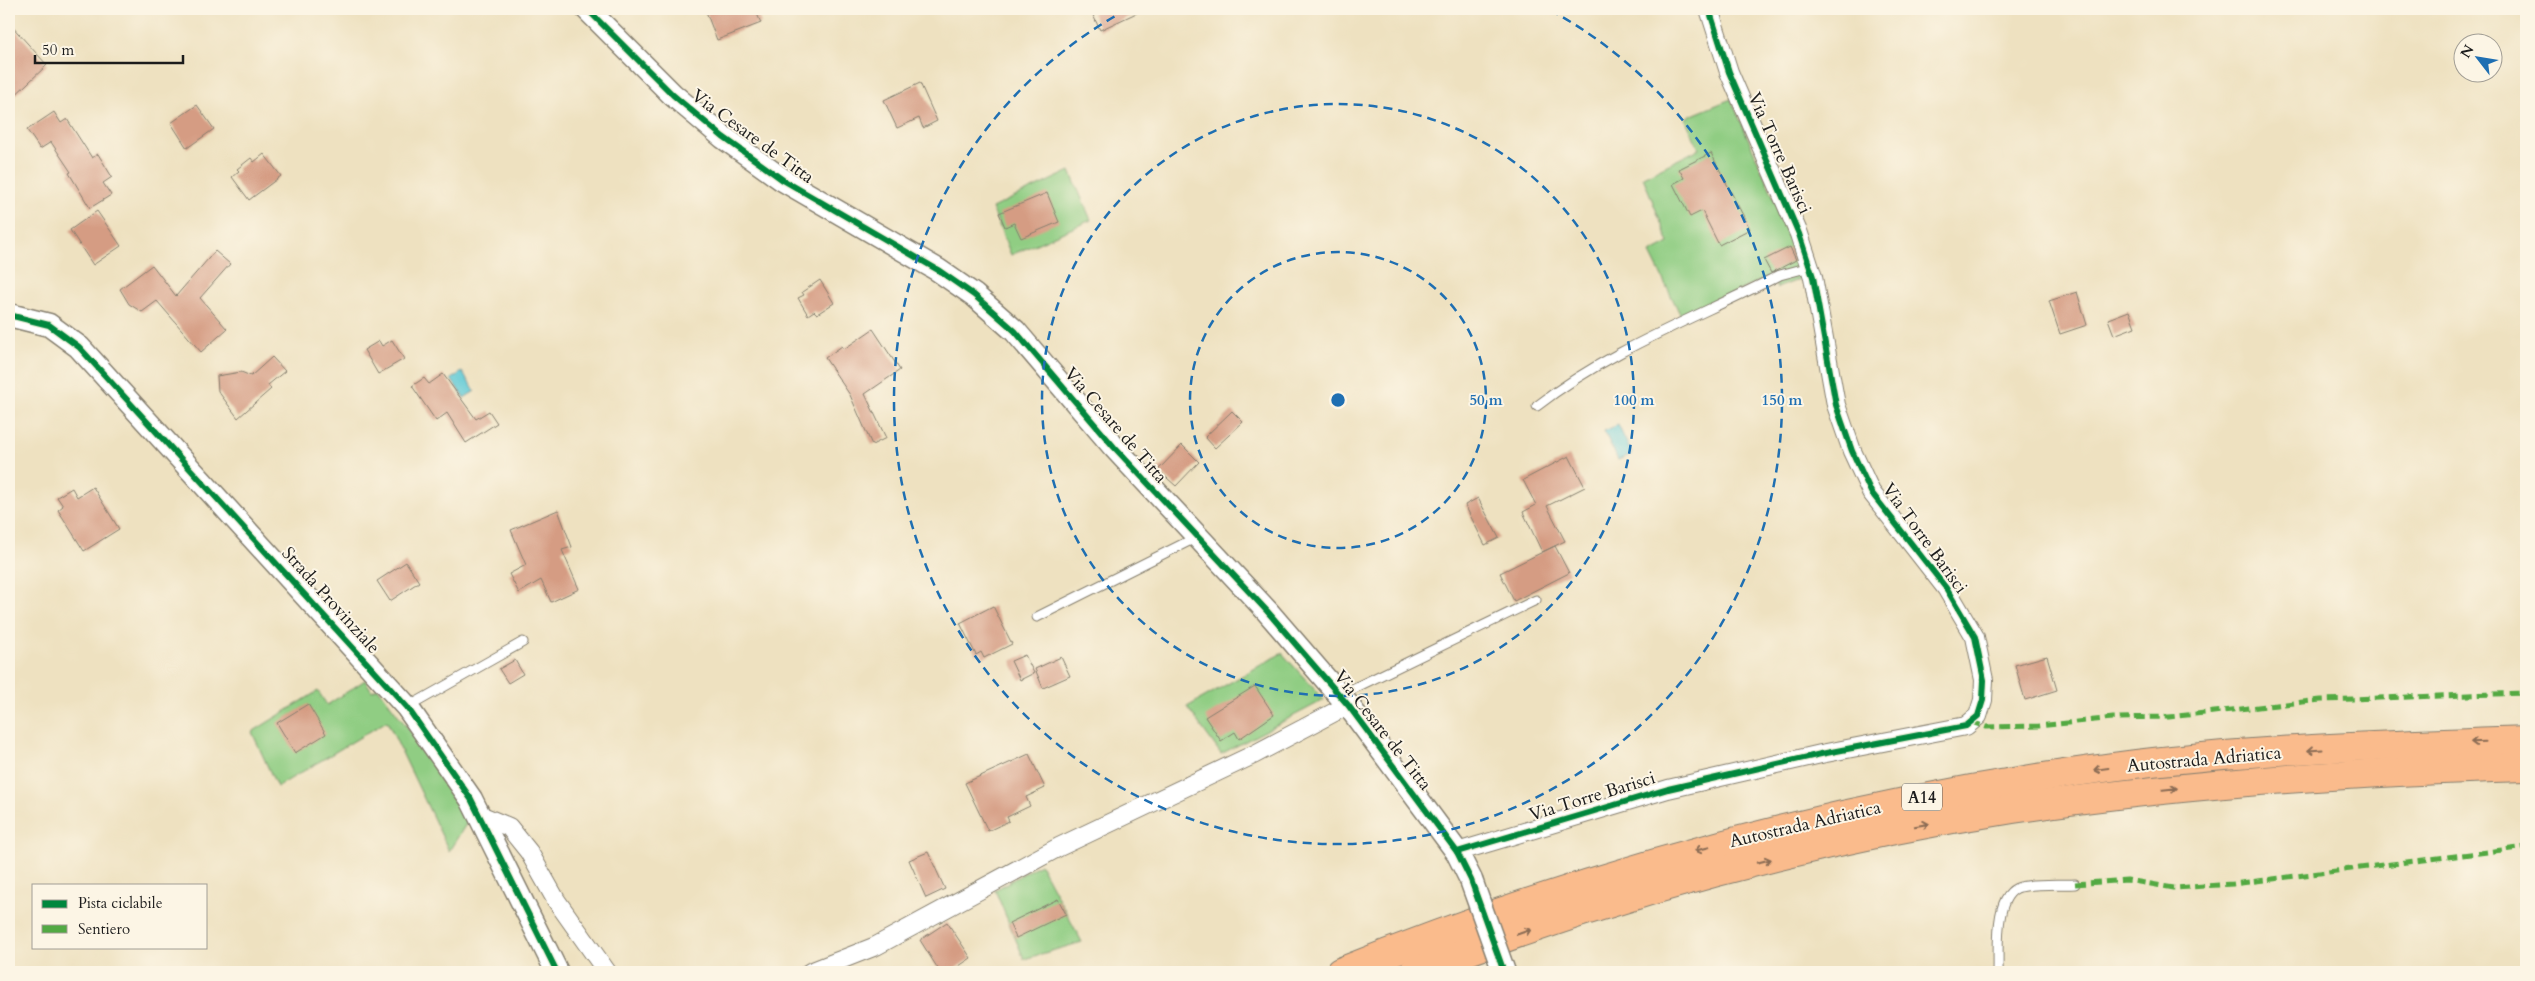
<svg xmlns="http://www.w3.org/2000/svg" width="2535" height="981" viewBox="0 0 2535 981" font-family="Cardo,serif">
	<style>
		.green { fill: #90cd83; stroke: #567450 }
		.water { fill: #5dc9d5; stroke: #3c7278 }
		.building { fill: #d59c83 }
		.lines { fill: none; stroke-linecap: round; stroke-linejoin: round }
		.service-casing { stroke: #857e6e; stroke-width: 11 }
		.minor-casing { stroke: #857e6e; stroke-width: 20 }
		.tertiary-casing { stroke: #857e6e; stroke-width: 25 }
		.motorway-casing { stroke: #857e6e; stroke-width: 30 }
		.service { stroke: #fff; stroke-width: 9 }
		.minor { stroke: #fff; stroke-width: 18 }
		.tertiary { stroke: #fff; stroke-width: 22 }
		.motorway { stroke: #fabb8c; stroke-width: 28 }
		.tertiary-bridge-casing { stroke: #857e6e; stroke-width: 25; stroke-linecap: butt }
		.tertiary-bridge { stroke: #fff; stroke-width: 22 }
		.quiet { stroke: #52a943; stroke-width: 5; stroke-dasharray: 10 5; stroke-linecap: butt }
		.cycleway-casing { stroke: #fcf5e5; stroke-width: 9 }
		.cycleway { stroke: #00873e; stroke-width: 6 }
		.oneway { stroke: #8b6c54 }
		.ring { fill: none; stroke: #1f6fb2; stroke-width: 2.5; stroke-dasharray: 9 6 }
		.labels { text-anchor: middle; stroke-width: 4; stroke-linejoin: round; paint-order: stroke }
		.shield { fill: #fcf5e5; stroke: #5f5d58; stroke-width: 1 }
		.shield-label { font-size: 16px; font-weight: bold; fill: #1c1c1c }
		.street-label { font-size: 18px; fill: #1c1c1c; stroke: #fcf5e5 }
		.centre { fill: #1f6fb2; stroke: #fcf5e5; stroke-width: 2.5 }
		.ring-label { font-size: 15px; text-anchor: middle; font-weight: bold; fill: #1f6fb2; stroke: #fcf5e5; stroke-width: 4; stroke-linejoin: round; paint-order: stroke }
	</style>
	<rect width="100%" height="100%" fill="#fcf5e5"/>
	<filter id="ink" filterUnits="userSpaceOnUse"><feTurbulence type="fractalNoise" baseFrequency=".02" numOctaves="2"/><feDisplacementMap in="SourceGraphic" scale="10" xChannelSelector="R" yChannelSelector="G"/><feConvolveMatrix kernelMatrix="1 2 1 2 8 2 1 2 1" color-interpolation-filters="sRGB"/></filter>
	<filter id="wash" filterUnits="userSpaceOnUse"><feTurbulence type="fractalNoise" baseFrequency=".0096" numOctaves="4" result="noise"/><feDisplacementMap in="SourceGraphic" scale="20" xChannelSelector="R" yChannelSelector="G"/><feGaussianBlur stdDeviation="1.12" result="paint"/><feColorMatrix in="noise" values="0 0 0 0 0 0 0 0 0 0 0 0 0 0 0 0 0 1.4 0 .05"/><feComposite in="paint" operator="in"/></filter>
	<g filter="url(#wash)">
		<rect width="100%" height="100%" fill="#eee1c0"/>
		<g class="green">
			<path d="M 1731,99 L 1808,276 L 1777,288 L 1772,275 L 1682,318 L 1650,253 L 1669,243 L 1643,177 L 1699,149 L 1685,118 Z"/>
			<path d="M 1070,171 L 1091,220 L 1011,255 L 992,208 Z"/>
			<path d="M 1282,653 L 1324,700 L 1221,754 L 1187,707 Z"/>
			<path d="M 365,680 L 372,691 L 378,688 L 462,801 L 470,818 L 449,851 L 387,721 L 277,787 L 252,732 L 318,691 L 327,705 Z"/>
			<path d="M 1040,864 L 1082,942 L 1024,959 L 995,890 Z"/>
		</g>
		<g class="water">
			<path d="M 462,372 L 475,391 L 464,398 L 451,379 Z"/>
			<path d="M 1618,425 L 1632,454 L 1618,460 L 1604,431 Z"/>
		</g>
		<g id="blocks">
			<g class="building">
				<path d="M 705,9 L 755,9 L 761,23 L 717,40 Z"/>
				<path d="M 1103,9 L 1145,9 L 1100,30 L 1092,13 Z"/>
				<path d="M 9,23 L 47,65 L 9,101 Z"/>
				<path d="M 920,83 L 937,121 L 923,128 L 919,118 L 897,128 L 884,100 Z"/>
				<path d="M 197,105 L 214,129 L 187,148 L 171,123 Z"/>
				<path d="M 54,112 L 61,123 L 67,119 L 92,158 L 98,154 L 112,177 L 103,183 L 111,195 L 90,208 L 69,173 L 71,172 L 51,142 L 40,149 L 27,130 Z"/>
				<path d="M 1711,153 L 1750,229 L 1719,245 L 1702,211 L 1690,217 L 1673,184 L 1684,178 L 1679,169 Z"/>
				<path d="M 264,154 L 281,176 L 249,200 L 232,177 L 239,171 L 237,169 L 251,158 L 254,162 Z"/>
				<path d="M 1047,193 L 1059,222 L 1021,238 L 1014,223 L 1005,227 L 999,213 Z"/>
				<path d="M 97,211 L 121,246 L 93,265 L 70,230 Z"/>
				<path d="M 1790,247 L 1796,260 L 1771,273 L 1764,260 Z"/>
				<path d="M 215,251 L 230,264 L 200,298 L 227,329 L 201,352 L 157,301 L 142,312 L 129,304 L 120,289 L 152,265 L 176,296 Z"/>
				<path d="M 820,280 L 834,303 L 817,314 L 814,311 L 808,315 L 798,298 L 804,295 L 802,292 Z"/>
				<path d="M 2077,292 L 2087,325 L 2060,334 L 2049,301 Z"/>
				<path d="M 2129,311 L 2135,327 L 2114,335 L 2108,319 Z"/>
				<path d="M 873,329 L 900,370 L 865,394 L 886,438 L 872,445 L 850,395 L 825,358 L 842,346 L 844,349 Z"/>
				<path d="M 392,340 L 404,359 L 378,374 L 364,350 L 379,341 L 382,346 Z"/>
				<path d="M 272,357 L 285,371 L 268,385 L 271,389 L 238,418 L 218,391 L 217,376 L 241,372 L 251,376 Z"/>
				<path d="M 443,374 L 476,419 L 489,411 L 497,423 L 466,443 L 447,413 L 436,421 L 412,386 L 424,378 L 429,384 Z"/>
				<path d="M 1232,411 L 1243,422 L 1215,448 L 1205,437 Z"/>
				<path d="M 1182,445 L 1199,462 L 1176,486 L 1158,470 Z"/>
				<path d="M 1569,456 L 1585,487 L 1547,506 L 1565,541 L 1542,552 L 1523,512 L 1536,505 L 1523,480 Z"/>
				<path d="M 93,487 L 119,529 L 84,551 L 58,510 L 63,506 L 57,497 L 72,488 L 77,497 Z"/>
				<path d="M 1478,498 L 1499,538 L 1485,545 L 1465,505 Z"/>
				<path d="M 558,510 L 572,547 L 562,550 L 579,589 L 551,602 L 541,580 L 519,593 L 509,574 L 526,565 L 511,530 Z"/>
				<path d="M 1555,546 L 1569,573 L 1514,601 L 1500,573 Z"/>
				<path d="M 406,562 L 419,582 L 390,601 L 377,581 Z"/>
				<path d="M 993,606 L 1012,644 L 984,658 L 981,652 L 976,655 L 960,623 Z"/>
				<path d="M 1025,655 L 1034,673 L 1020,680 L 1011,661 Z"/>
				<path d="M 2047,656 L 2057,690 L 2025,700 L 2015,665 Z"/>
				<path d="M 1061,657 L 1070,676 L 1043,688 L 1035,669 Z"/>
				<path d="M 515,660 L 523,674 L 508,683 L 499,669 Z"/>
				<path d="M 1255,686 L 1274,715 L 1239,739 L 1235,732 L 1221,741 L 1205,717 Z"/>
				<path d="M 308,704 L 326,734 L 295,753 L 277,723 Z"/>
				<path d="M 1029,754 L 1045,788 L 1026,797 L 1030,806 L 1007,817 L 1009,821 L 988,831 L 965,783 Z"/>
				<path d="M 928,852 L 945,889 L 926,898 L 909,860 Z"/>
				<path d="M 1058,899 L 1066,914 L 1016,938 L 1009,923 Z"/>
				<path d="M 947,922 L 971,958 L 950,972 L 940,972 L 920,940 Z"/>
			</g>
		</g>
	</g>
	<g filter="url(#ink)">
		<use href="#blocks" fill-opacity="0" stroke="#857e6e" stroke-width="1"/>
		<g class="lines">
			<g class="service-casing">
				<g id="service">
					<path d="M 1537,406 C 1610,349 1698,317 1780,275 L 1810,267"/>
					<path d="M 1037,617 L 1197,537"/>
					<path d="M 1340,695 L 1536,600"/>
					<path d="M 408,707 L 523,642"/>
					<path d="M 1998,972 C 1999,950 1993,894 2020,887 C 2037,883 2058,885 2075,884"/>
				</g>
			</g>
			<g class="minor-casing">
				<g id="minor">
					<path d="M 480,815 L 509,827 L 529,852 L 556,900 L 607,972"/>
					<path d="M 1457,852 L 1668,789 L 1821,754 L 1966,726 L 1978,716 L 1983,700 L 1984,680 L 1975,637 L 1946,588 L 1871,492 L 1852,451 L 1836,405 L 1813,277 L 1799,234 L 1729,72 L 1709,9"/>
					<path d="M 810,972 L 876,946 L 1059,847 L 1255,754 L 1348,705"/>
				</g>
			</g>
			<g class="tertiary-casing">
				<g id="tertiary">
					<path d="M 587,9 L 673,95 L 723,137 L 783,180 L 938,270 L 974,295 L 1015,331 L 1114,447 L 1267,611 L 1348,705 L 1457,852 L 1471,880"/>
					<path d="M 9,315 L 49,325 L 79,347 L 407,707 L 471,799 L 557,972"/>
				</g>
			</g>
			<g class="motorway-casing">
				<g id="motorway">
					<path d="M 1340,972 C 1590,871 1845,803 2112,767 C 2249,749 2388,745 2526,740"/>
					<path d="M 1413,972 C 1606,897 1808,841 2013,809 C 2183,783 2354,772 2526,767"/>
				</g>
			</g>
			<use href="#service" class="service"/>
			<use href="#minor" class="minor"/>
			<use href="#tertiary" class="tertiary"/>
			<use href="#motorway" class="motorway"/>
			<g class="tertiary-bridge-casing">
				<path id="tertiary-bridge" d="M 1471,880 L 1504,972"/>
			</g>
			<use href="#tertiary-bridge" class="tertiary-bridge"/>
			<g class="quiet">
				<path d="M 1971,722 L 1986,727 L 2039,726 L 2113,718 L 2169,717 L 2321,700 L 2526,693"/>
				<path d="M 2075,884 L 2127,880 L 2174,888 L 2233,884 L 2526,847"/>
			</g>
			<g class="cycleway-casing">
				<g id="cycleway">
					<path d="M 587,9 L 673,95 L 723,137 L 783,180 L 938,270 L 974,295 L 1015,331 L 1114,447 L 1267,611 L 1348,705 L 1457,852 L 1471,880 L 1504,972"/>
					<path d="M 9,315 L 49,325 L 79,347 L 407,707 L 471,799 L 557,972"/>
					<path d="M 1457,852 L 1668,789 L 1821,754 L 1966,726 L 1978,716 L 1983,700 L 1984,680 L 1975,637 L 1946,588 L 1871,492 L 1852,451 L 1836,405 L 1813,277 L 1799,234 L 1729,72 L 1709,9"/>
				</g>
			</g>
			<use href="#cycleway" class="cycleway"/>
		</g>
		<defs><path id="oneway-shaft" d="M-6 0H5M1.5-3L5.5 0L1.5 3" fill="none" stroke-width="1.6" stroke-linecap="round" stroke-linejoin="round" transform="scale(1.25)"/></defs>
		<g class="oneway">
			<use href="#oneway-shaft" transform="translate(2478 742) rotate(178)"/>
			<use href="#oneway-shaft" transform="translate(2315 750) rotate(176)"/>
			<use href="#oneway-shaft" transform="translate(2101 769) rotate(172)"/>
			<use href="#oneway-shaft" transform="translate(2170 789) rotate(-6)"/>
			<use href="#oneway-shaft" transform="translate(1922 825) rotate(-10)"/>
			<use href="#oneway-shaft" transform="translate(1702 849) rotate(166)"/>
			<use href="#oneway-shaft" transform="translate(1764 861) rotate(-14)"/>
			<use href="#oneway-shaft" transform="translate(1524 932) rotate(-19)"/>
		</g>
	</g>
	<g class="ring">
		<circle cx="1338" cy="400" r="148"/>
		<circle cx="1338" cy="400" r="296"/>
		<path d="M1550 10A444 444 0 1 1 1126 10"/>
	</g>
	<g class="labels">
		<rect class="shield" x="1902" y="783.5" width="40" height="27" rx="4"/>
		<g class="shield-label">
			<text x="1922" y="803">A14</text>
		</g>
		<g class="street-label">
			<text transform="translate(753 136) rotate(36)" y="6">Via Cesare de Titta</text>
			<text transform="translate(1780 153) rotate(66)" y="6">Via Torre Barisci</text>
			<text transform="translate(1116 425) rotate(49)" y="6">Via Cesare de Titta</text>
			<text transform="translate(1925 538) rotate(54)" y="6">Via Torre Barisci</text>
			<text transform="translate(331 600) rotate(48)" y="6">Strada Provinziale</text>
			<text transform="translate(1383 730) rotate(52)" y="6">Via Cesare de Titta</text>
			<text transform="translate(2204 759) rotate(-5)" y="6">Autostrada Adriatica</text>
			<text transform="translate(1592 796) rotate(-17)" y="6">Via Torre Barisci</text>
			<text transform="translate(1805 824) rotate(-13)" y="6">Autostrada Adriatica</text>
		</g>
	</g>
	<circle cx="1338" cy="400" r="8" class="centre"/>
	<g class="ring-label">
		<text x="1486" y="405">50 m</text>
		<text x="1634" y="405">100 m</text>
		<text x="1782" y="405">150 m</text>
	</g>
	<rect width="2535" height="981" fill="none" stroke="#fcf5e5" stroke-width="30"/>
	<rect x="32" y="884" width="175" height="65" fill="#fcf5e5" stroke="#a29e95"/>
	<rect x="42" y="900" width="25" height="8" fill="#00873e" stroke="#a29e95"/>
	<text x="78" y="908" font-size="15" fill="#1c1c1c">Pista ciclabile</text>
	<rect x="42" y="925" width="25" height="8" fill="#52a943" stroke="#a29e95"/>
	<text x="78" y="934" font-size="15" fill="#1c1c1c">Sentiero</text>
	<g transform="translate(2478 58) rotate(301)"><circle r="24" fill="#fcf5e5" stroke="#a29e95"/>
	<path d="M0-4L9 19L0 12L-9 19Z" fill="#1f6fb2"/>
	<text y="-8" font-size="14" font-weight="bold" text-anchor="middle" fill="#1c1c1c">N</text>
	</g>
	<path d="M35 55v8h148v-8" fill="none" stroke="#1c1c1c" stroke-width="2.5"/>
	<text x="42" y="55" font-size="15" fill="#1c1c1c" stroke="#fcf5e5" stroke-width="4" paint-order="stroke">50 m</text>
</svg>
